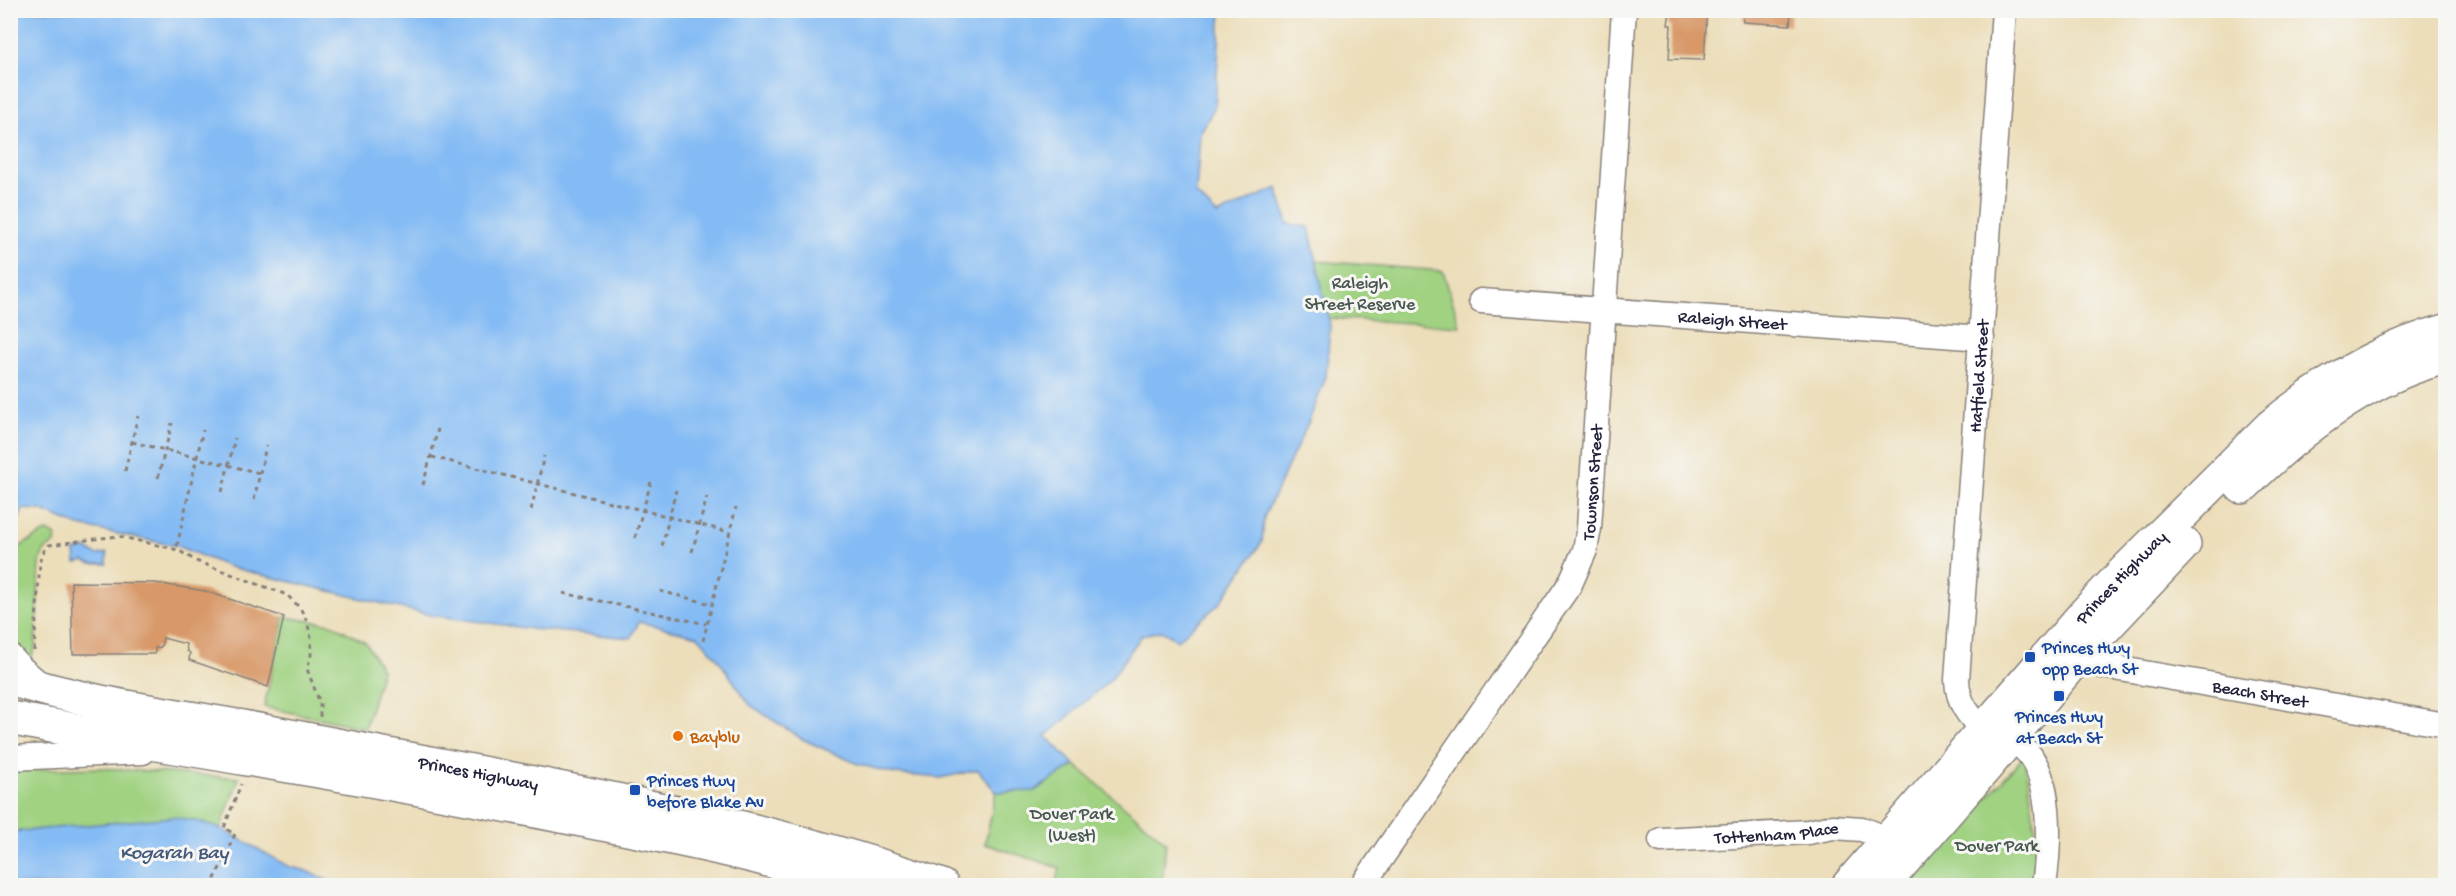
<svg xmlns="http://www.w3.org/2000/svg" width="2456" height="896" viewBox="0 0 2456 896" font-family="'Gochi Hand',sans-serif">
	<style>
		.green { fill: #a0d282; stroke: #617a5e; stroke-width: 1.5 }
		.water { fill: #84bbf4; stroke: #536e98; stroke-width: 1.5 }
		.building { fill: #d89867 }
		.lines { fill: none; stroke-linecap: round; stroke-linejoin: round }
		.minor-casing { stroke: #87807a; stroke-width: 27 }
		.highway-casing { stroke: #87807a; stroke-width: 36 }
		.path { stroke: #87807a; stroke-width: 3; stroke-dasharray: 4.5 4.5; stroke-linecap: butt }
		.minor { stroke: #fff; stroke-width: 24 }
		.highway { stroke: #fff; stroke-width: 33 }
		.transit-dot { fill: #1a4fb4; stroke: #f6f6f2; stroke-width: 2 }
		.food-dot { fill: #e8710a; stroke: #f6f6f2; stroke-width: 2 }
		.labels { text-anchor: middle; stroke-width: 6; stroke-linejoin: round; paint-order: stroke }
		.park-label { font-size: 18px; fill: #485750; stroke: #f6f6f2 }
		.street-label { font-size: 18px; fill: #22223b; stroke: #f6f6f2 }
		.transit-label { font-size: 18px; fill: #164399; stroke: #f6f6f2; text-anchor: start }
		.food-label { font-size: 18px; fill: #c56008; stroke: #f6f6f2; text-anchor: start }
		.water-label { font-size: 20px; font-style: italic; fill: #44587c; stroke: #f6f6f2 }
	</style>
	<rect width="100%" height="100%" fill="#f6f6f2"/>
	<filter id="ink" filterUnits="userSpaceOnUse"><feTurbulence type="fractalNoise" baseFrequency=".0167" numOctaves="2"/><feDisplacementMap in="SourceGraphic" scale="12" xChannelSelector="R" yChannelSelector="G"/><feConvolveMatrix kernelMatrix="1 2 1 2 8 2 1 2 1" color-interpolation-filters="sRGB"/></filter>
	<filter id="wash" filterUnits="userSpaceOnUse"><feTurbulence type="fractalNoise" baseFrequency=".008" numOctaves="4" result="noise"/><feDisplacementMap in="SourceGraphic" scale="24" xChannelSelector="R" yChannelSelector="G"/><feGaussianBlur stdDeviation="1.35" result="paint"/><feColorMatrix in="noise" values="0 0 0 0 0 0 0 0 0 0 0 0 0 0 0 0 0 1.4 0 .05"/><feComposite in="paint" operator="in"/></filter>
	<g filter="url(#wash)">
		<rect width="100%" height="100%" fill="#ecdeba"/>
		<g class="green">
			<path d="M 1316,261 L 1443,271 L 1460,326 L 1328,318 Z"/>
			<path d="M 47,531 L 56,536 L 55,543 L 44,551 L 40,562 L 35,649 L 31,658 L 20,667 L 11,656 L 10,552 Z"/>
			<path d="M 284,617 L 332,624 L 366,643 L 382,670 L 365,728 L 264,707 Z"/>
			<path d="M 2025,755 L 2038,849 L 2031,885 L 1908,886 Z"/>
			<path d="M 1075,765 L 1166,842 L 1162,885 L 1055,885 L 1060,868 L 985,844 L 996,792 L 1034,791 Z"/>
			<path d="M 102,768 L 239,778 L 220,829 L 194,820 L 11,832 L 11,770 Z"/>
		</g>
		<g class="water">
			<path d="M 10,11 L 1221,11 L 1215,106 L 1200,134 L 1196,194 L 1217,215 L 1277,188 L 1288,224 L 1309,227 L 1330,325 L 1326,377 L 1309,421 L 1264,517 L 1262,542 L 1220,603 L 1177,640 L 1162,631 L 1142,635 L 1111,679 L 1046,736 L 1075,765 L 1034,791 L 996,792 L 978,770 L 940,778 L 895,774 L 858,764 L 802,739 L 750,705 L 718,659 L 698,636 L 639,622 L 631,638 L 532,629 L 430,615 L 229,567 L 177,546 L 79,526 L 40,510 L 23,509 L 15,530 L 11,530 Z"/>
			<path d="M 85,548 L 97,555 L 107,553 L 107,564 L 91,564 L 84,561 L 76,563 L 75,551 Z"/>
			<path d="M 174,817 L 197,821 L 222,829 L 290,867 L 304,870 L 337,885 L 11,885 L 11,832 Z"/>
		</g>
		<g id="blocks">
			<g class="building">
				<path d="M 1670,10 L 1707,10 L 1704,60 L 1669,59 L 1671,25 L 1668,25 Z"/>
				<path d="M 1743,10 L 1791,10 L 1790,25 L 1743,22 Z"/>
				<path d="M 71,582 L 155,583 L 205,591 L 284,617 L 268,687 L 189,660 L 190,653 L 187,651 L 186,644 L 163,638 L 161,647 L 155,648 L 155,654 L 73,654 Z"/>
			</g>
		</g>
	</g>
	<g filter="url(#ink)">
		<use href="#blocks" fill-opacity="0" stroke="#87807a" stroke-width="1.5"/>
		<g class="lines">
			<g class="minor-casing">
				<g id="minor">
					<path id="s1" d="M 1481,301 L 1982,338"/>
					<path d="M 10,656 L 20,667 L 41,685"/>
					<path id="s2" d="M 2074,661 L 2446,725"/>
					<path id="s3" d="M 1984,731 C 1968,715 1958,703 1957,680 L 2004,10"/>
					<path d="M 2011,738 C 2018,744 2027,750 2031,757 C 2053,789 2049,849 2044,886"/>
					<path d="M 10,758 L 143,752"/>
					<path id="s4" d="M 1661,840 L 1808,832 L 1833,827 L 1862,829 L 1888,839"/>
					<path id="s5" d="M 1362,886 L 1570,584 L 1585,550 L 1589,528 L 1624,10"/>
				</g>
			</g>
			<g class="highway-casing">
				<g id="highway">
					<path d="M 2242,487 C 2297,432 2368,376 2446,357"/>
					<path id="s6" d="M 10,679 C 93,705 179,715 264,731 C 352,748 440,765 528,782 C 668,810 808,839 942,886"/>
					<path d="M 10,718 C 89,734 168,745 247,759 C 359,777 470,798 582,820 C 673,838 766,855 854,886"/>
					<path id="s7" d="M 1848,886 L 2086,612 L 2121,575 L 2271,426 C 2323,384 2381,348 2446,331"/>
					<path d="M 1882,886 L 1986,767 L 2074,661 L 2184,544"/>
				</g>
			</g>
			<g class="path">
				<path d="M 132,442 L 260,473"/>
				<path d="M 432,457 L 729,532"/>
				<path d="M 125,471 L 138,416"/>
				<path d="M 158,478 L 172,423"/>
				<path d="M 423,485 L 438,429"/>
				<path d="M 222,492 L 235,438"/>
				<path d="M 254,500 L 266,446"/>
				<path d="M 531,510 L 544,456"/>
				<path d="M 635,538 L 651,482"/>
				<path d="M 177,546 L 203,430"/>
				<path d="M 662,546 L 676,490"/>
				<path d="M 692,552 L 707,497"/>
				<path d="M 660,591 L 711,604"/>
				<path d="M 563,593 L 706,624"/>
				<path d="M 703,641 L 736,507"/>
				<path d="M 34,651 L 40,562 L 44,551 L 49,545 L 118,536 L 178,550 L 196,561 L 287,595 L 300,608 L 307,621 L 311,638 L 311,655 L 307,669 L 320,703 L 320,717"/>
				<path d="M 217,886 L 213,883 L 235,834 L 224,828 L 241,784"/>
			</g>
			<use href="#minor" class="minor"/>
			<use href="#highway" class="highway"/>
		</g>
	</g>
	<g class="transit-dot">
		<rect x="2024" y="651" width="12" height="12" rx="3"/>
		<rect x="2053" y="690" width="12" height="12" rx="3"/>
		<rect x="629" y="784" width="12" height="12" rx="3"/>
	</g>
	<circle class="food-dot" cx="678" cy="736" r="6"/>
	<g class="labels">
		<g class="park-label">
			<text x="1360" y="288">Raleigh<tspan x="1360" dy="21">Street Reserve</tspan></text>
			<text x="1072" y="819">Dover Park<tspan x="1072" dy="21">(West)</tspan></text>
			<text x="1997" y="851">Dover Park</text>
		</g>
		<g class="street-label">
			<text dy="6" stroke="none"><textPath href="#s1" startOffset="252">Raleigh Street</textPath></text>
			<text dy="6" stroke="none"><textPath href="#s3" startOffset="364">Hatfield Street</textPath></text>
			<text dy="6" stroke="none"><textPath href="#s5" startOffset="472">Townson Street</textPath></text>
			<text dy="6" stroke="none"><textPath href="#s7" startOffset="412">Princes Highway</textPath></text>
			<text dy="6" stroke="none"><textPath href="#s2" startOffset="189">Beach Street</textPath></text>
			<text dy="6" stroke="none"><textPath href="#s6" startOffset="478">Princes Highway</textPath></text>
			<text dy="6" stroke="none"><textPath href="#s4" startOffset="116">Tottenham Place</textPath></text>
		</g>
		<g class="transit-label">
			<text x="2042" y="653">Princes Hwy<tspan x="2042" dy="21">opp Beach St</tspan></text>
			<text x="2059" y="722" text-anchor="middle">Princes Hwy<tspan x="2059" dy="21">at Beach St</tspan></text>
			<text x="647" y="786">Princes Hwy<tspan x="647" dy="21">before Blake Av</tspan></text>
		</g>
		<g class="food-label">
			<text x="690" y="742">Bayblu</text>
		</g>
		<g class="water-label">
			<text x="174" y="858">Kogarah Bay</text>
		</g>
	</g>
	<rect width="2456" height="896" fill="none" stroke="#f6f6f2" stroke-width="36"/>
</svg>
